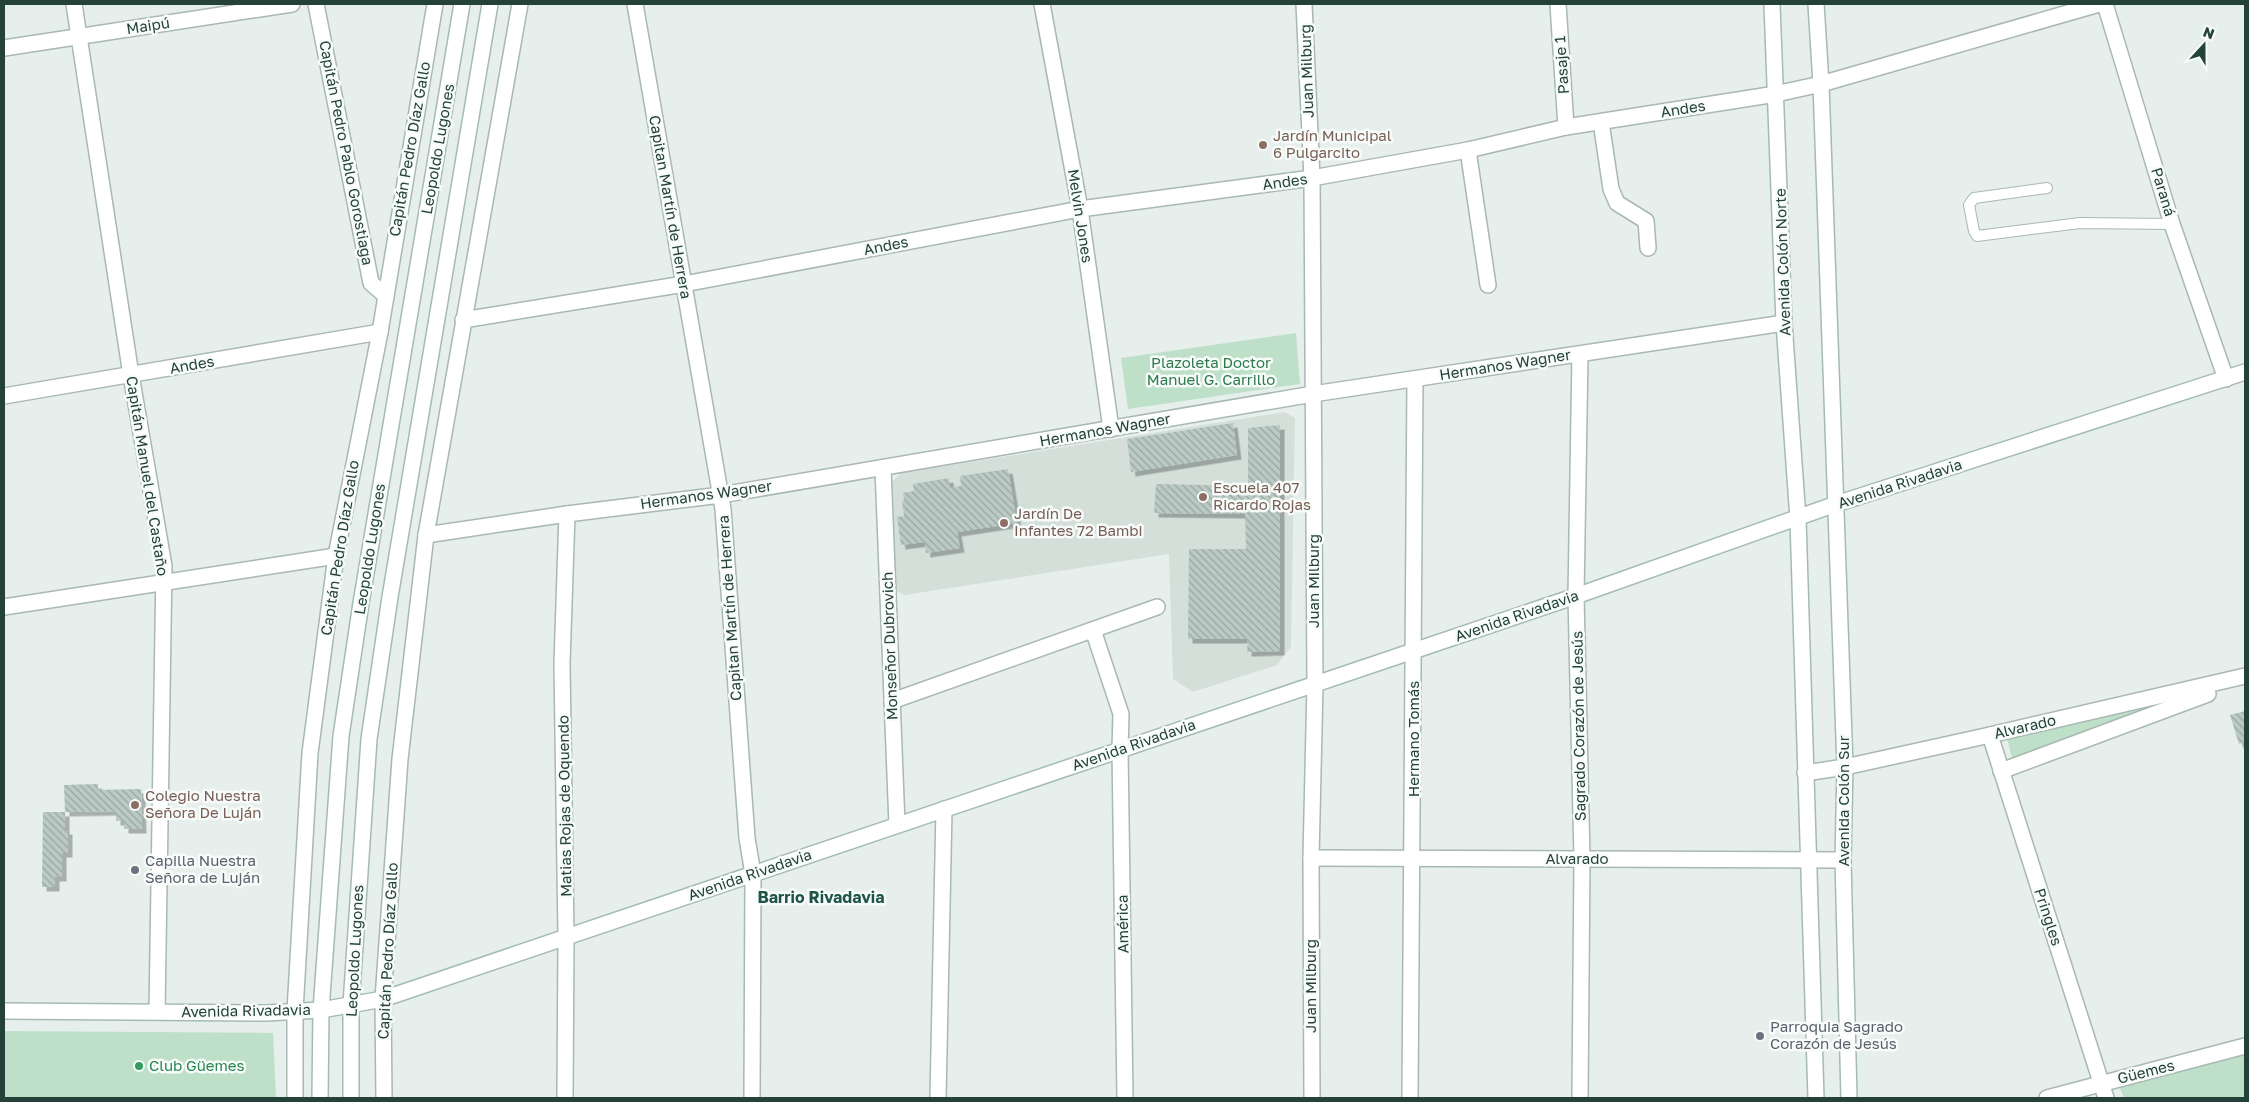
<svg xmlns="http://www.w3.org/2000/svg" width="2249" height="1102" viewBox="0 0 2249 1102" font-family="'Golos Text',sans-serif">
	<style>
		.built { fill: #d4dfda }
		.park { fill: #bfe0c8 }
		.building { fill: url(#building-back-hatch); filter: url(#shadow) }
		.lines { fill: none; stroke-linecap: round; stroke-linejoin: round }
		.lane-casing { stroke: #a8b8b2; stroke-width: 12 }
		.street-casing { stroke: #a8b8b2; stroke-width: 18 }
		.secondary-casing { stroke: #a4bbb3; stroke-width: 18 }
		.lane { stroke: #fff; stroke-width: 10 }
		.street { stroke: #fff; stroke-width: 15 }
		.secondary { stroke: #fff; stroke-width: 15 }
		.education-dot { fill: #8d6e63; stroke: #f7fbf9; stroke-width: 2 }
		.worship-dot { fill: #6b7280; stroke: #f7fbf9; stroke-width: 2 }
		.leisure-dot { fill: #2e9e5b; stroke: #f7fbf9; stroke-width: 2 }
		.labels { text-anchor: middle; stroke-width: 5; stroke-linejoin: round; paint-order: stroke }
		.street-label { font-size: 15px; fill: #24423a; stroke: #f7fbf9 }
		.education-label { font-size: 15px; fill: #785e54; stroke: #f7fbf9; text-anchor: start }
		.park-label { font-size: 15px; fill: #2d7a4b; stroke: #f7fbf9 }
		.worship-label { font-size: 15px; fill: #5b616d; stroke: #f7fbf9; text-anchor: start }
		.leisure-label { font-size: 15px; fill: #27864d; stroke: #f7fbf9; text-anchor: start }
		.neighbourhood-label { font-size: 16px; font-weight: bold; fill: #1f5548; stroke: #f7fbf9 }
	</style>
	<defs>
		<pattern id="building-back-hatch" width="6" height="6" patternUnits="userSpaceOnUse" patternTransform="scale(1.25)"><rect width="6" height="6" fill="#bbcac4"/><path d="M-1 5l2 2M0 0l6 6M5-1l2 2" fill="none" stroke="#98a6a0"/></pattern>
		<filter id="shadow"><feDropShadow dx="4.5" dy="4.5" stdDeviation="0" flood-color="#0004"/></filter>
	</defs>
	<rect width="100%" height="100%" fill="#e6efeb"/>
	<path class="built" d="M 1285,412 L 1295,418 L 1291,647 L 1277,665 L 1193,692 L 1173,679 L 1169,554 L 905,595 L 896,591 L 891,483 L 901,473 Z"/>
	<g class="park">
		<path d="M 1296,333 L 1300,384 L 1128,409 L 1121,358 Z"/>
		<path d="M 2161,705 L 2012,758 L 2007,738 Z"/>
		<path d="M 4,1031 L 273,1033 L 276,1098 L 4,1098 Z"/>
		<path d="M 2245,1053 L 2245,1097 L 2241,1098 L 2124,1098 L 2120,1088 L 2122,1083 Z"/>
	</g>
	<g class="building">
		<path d="M 1233,423 L 1237,455 L 1131,472 L 1127,439 Z"/>
		<path d="M 1280,425 L 1280,651 L 1247,652 L 1248,639 L 1188,639 L 1189,549 L 1246,549 L 1245,514 L 1154,513 L 1156,484 L 1248,486 L 1248,428 Z"/>
		<path d="M 1008,469 L 1017,523 L 957,532 L 960,548 L 926,553 L 925,542 L 901,545 L 897,517 L 904,516 L 902,501 L 904,500 L 903,493 L 914,491 L 913,484 L 949,478 L 950,488 L 961,486 L 960,476 Z"/>
		<path d="M 2245,711 L 2245,742 L 2239,744 L 2230,715 Z"/>
		<path d="M 98,784 L 98,790 L 141,789 L 142,829 L 124,829 L 124,821 L 116,821 L 116,811 L 65,812 L 65,830 L 68,830 L 68,853 L 62,853 L 62,877 L 55,877 L 55,887 L 42,887 L 43,812 L 65,812 L 64,785 Z"/>
	</g>
	<g class="lines">
		<g class="lane-casing">
			<path id="lane" d="M 2047,188 L 1974,198 L 1969,205 L 1974,231 L 1977,236 L 2080,223 L 2172,224"/>
		</g>
		<g class="street-casing">
			<g id="street">
				<path d="M 74,4 L 131,375 L 164,566 L 157,1012"/>
				<path d="M 316,4 L 371,283 L 386,296"/>
				<path d="M 635,4 L 723,509 L 747,838 L 753,874 L 752,1098"/>
				<path d="M 1042,4 L 1080,209 L 1111,429"/>
				<path d="M 1304,4 L 1312,178 L 1315,684 L 1311,858 L 1312,1098"/>
				<path d="M 1558,4 L 1566,127"/>
				<path d="M 2105,4 L 2172,224 L 2226,379"/>
				<path d="M 4,48 L 292,4"/>
				<path d="M 1601,122 L 1611,189 L 1617,203 L 1646,221 L 1648,248"/>
				<path d="M 1468,150 L 1488,285"/>
				<path d="M 463,320 L 684,284 L 1080,209 L 1312,178 L 1468,150 L 1566,127 L 1776,94 L 1821,84 L 2099,4"/>
				<path d="M 4,396 L 380,332"/>
				<path d="M 883,468 L 897,825"/>
				<path d="M 426,535 L 567,514 L 721,495 L 1313,394 L 1784,323"/>
				<path d="M 4,607 L 336,556"/>
				<path d="M 1093,630 L 1121,714 L 1120,750 L 1125,1098"/>
				<path d="M 892,701 L 1157,607"/>
				<path d="M 1990,735 L 2106,1098"/>
				<path d="M 2001,771 L 2208,694"/>
				<path d="M 1805,773 L 1845,767 L 1990,735 L 2245,676"/>
				<path d="M 1311,858 L 1843,860"/>
				<path d="M 295,1098 L 295,1011 L 310,753 L 336,556 L 380,332 L 435,4"/>
				<path d="M 384,1098 L 383,999 L 400,759 L 426,535 L 520,4"/>
				<path d="M 565,1098 L 566,937 L 562,663 L 567,514"/>
				<path d="M 938,1098 L 944,809"/>
				<path d="M 1410,1098 L 1415,379"/>
				<path d="M 1580,1098 L 1582,859 L 1576,596 L 1580,354"/>
				<path d="M 2047,1098 L 2245,1046"/>
			</g>
		</g>
		<g class="secondary-casing">
			<g id="secondary">
				<path d="M 1772,4 L 1784,323 L 1798,519 L 1816,1098"/>
				<path d="M 1816,4 L 1821,84 L 1845,767 L 1843,860 L 1849,1098"/>
				<path d="M 4,1011 L 266,1013 L 321,1010 L 383,999 L 1576,596 L 1836,504 L 2245,372"/>
				<path d="M 320,1098 L 321,1010 L 341,736 L 361,603 L 462,4"/>
				<path d="M 351,1098 L 351,1005 L 369,739 L 390,597 L 490,4"/>
			</g>
		</g>
		<use href="#lane" class="lane"/>
		<use href="#street" class="street"/>
		<use href="#secondary" class="secondary"/>
	</g>
	<g class="education-dot">
		<circle cx="1263" cy="145" r="5"/>
		<circle cx="1203" cy="497" r="5"/>
		<circle cx="1004" cy="523" r="5"/>
		<circle cx="135" cy="805" r="5"/>
	</g>
	<g class="worship-dot">
		<circle cx="135" cy="870" r="5"/>
		<circle cx="1760" cy="1036" r="5"/>
	</g>
	<circle class="leisure-dot" cx="139" cy="1066" r="5"/>
	<g class="labels">
		<g class="street-label">
			<text transform="translate(148 26) rotate(-9)" y="5">Maipú</text>
			<text transform="translate(1562 65) rotate(-94)" y="5">Pasaje 1</text>
			<text transform="translate(1307 71) rotate(-92)" y="5">Juan Milburg</text>
			<text transform="translate(1683 109) rotate(-9)" y="5">Andes</text>
			<text transform="translate(410 149) rotate(-80)" y="5">Capitán Pedro Díaz Gallo</text>
			<text transform="translate(438 149) rotate(-80)" y="5">Leopoldo Lugones</text>
			<text transform="translate(346 153) rotate(79)" y="5">Capitán Pedro Pablo Gorostiaga</text>
			<text transform="translate(1285 182) rotate(-8)" y="5">Andes</text>
			<text transform="translate(2163 192) rotate(73)" y="5">Paraná</text>
			<text transform="translate(670 207) rotate(80)" y="5">Capitan Martín de Herrera</text>
			<text transform="translate(1080 216) rotate(81)" y="5">Melvin Jones</text>
			<text transform="translate(886 246) rotate(-11)" y="5">Andes</text>
			<text transform="translate(1783 262) rotate(-92)" y="5">Avenida Colón Norte</text>
			<text transform="translate(192 365) rotate(-10)" y="5">Andes</text>
			<text transform="translate(1505 365) rotate(-9)" y="5">Hermanos Wagner</text>
			<text transform="translate(1105 430) rotate(-10)" y="5">Hermanos Wagner</text>
			<text transform="translate(147 476) rotate(81)" y="5">Capitán Manuel del Castaño</text>
			<text transform="translate(1900 484) rotate(-18)" y="5">Avenida Rivadavia</text>
			<text transform="translate(706 495) rotate(-8)" y="5">Hermanos Wagner</text>
			<text transform="translate(340 548) rotate(-81)" y="5">Capitán Pedro Díaz Gallo</text>
			<text transform="translate(370 549) rotate(-81)" y="5">Leopoldo Lugones</text>
			<text transform="translate(1314 581) rotate(-90)" y="5">Juan Milburg</text>
			<text transform="translate(730 608) rotate(-94)" y="5">Capitan Martín de Herrera</text>
			<text transform="translate(1517 616) rotate(-19)" y="5">Avenida Rivadavia</text>
			<text transform="translate(890 646) rotate(-92)" y="5">Monseñor Dubrovich</text>
			<text transform="translate(1579 726) rotate(-91)" y="5">Sagrado Corazón de Jesús</text>
			<text transform="translate(2025 727) rotate(-13)" y="5">Alvarado</text>
			<text transform="translate(1414 739) rotate(-90)" y="5">Hermano Tomás</text>
			<text transform="translate(1134 745) rotate(-19)" y="5">Avenida Rivadavia</text>
			<text transform="translate(1844 801) rotate(-90)" y="5">Avenida Colón Sur</text>
			<text transform="translate(565 806) rotate(-91)" y="5">Matias Rojas de Oquendo</text>
			<text x="1577" y="864">Alvarado</text>
			<text transform="translate(750 875) rotate(-19)" y="5">Avenida Rivadavia</text>
			<text transform="translate(2048 917) rotate(72)" y="5">Pringles</text>
			<text transform="translate(1123 924) rotate(-91)" y="5">América</text>
			<text transform="translate(355 951) rotate(-87)" y="5">Leopoldo Lugones</text>
			<text transform="translate(388 951) rotate(-87)" y="5">Capitán Pedro Díaz Gallo</text>
			<text transform="translate(1311 986) rotate(-90)" y="5">Juan Milburg</text>
			<text transform="translate(246 1011) rotate(-1)" y="5">Avenida Rivadavia</text>
			<text transform="translate(2146 1072) rotate(-14)" y="5">Güemes</text>
		</g>
		<g class="education-label">
			<text x="1273" y="141">Jardín Municipal<tspan x="1273" dy="17">6 Pulgarcito</tspan></text>
			<text x="1213" y="493">Escuela 407<tspan x="1213" dy="17">Ricardo Rojas</tspan></text>
			<text x="1014" y="519">Jardín De<tspan x="1014" dy="17">Infantes 72 Bambi</tspan></text>
			<text x="145" y="801">Colegio Nuestra<tspan x="145" dy="17">Señora De Luján</tspan></text>
		</g>
		<g class="park-label">
			<text x="1211" y="368">Plazoleta Doctor<tspan x="1211" dy="17">Manuel G. Carrillo</tspan></text>
		</g>
		<g class="worship-label">
			<text x="145" y="866">Capilla Nuestra<tspan x="145" dy="17">Señora de Luján</tspan></text>
			<text x="1770" y="1032">Parroquia Sagrado<tspan x="1770" dy="17">Corazón de Jesús</tspan></text>
		</g>
		<g class="leisure-label">
			<text x="149" y="1071">Club Güemes</text>
		</g>
		<g class="neighbourhood-label">
			<text x="821" y="903">Barrio Rivadavia</text>
		</g>
	</g>
	<rect width="2249" height="1102" fill="none" stroke="#24423a" stroke-width="10"/>
	<g transform="translate(2204 45) rotate(21)" stroke="#f7fbf9" stroke-width="4" paint-order="stroke">
	<path d="M0-4L9 19L0 12L-9 19Z" fill="#24423a"/>
	<text y="-8" font-size="14" font-weight="bold" text-anchor="middle" fill="#24423a">N</text>
	</g>
</svg>
